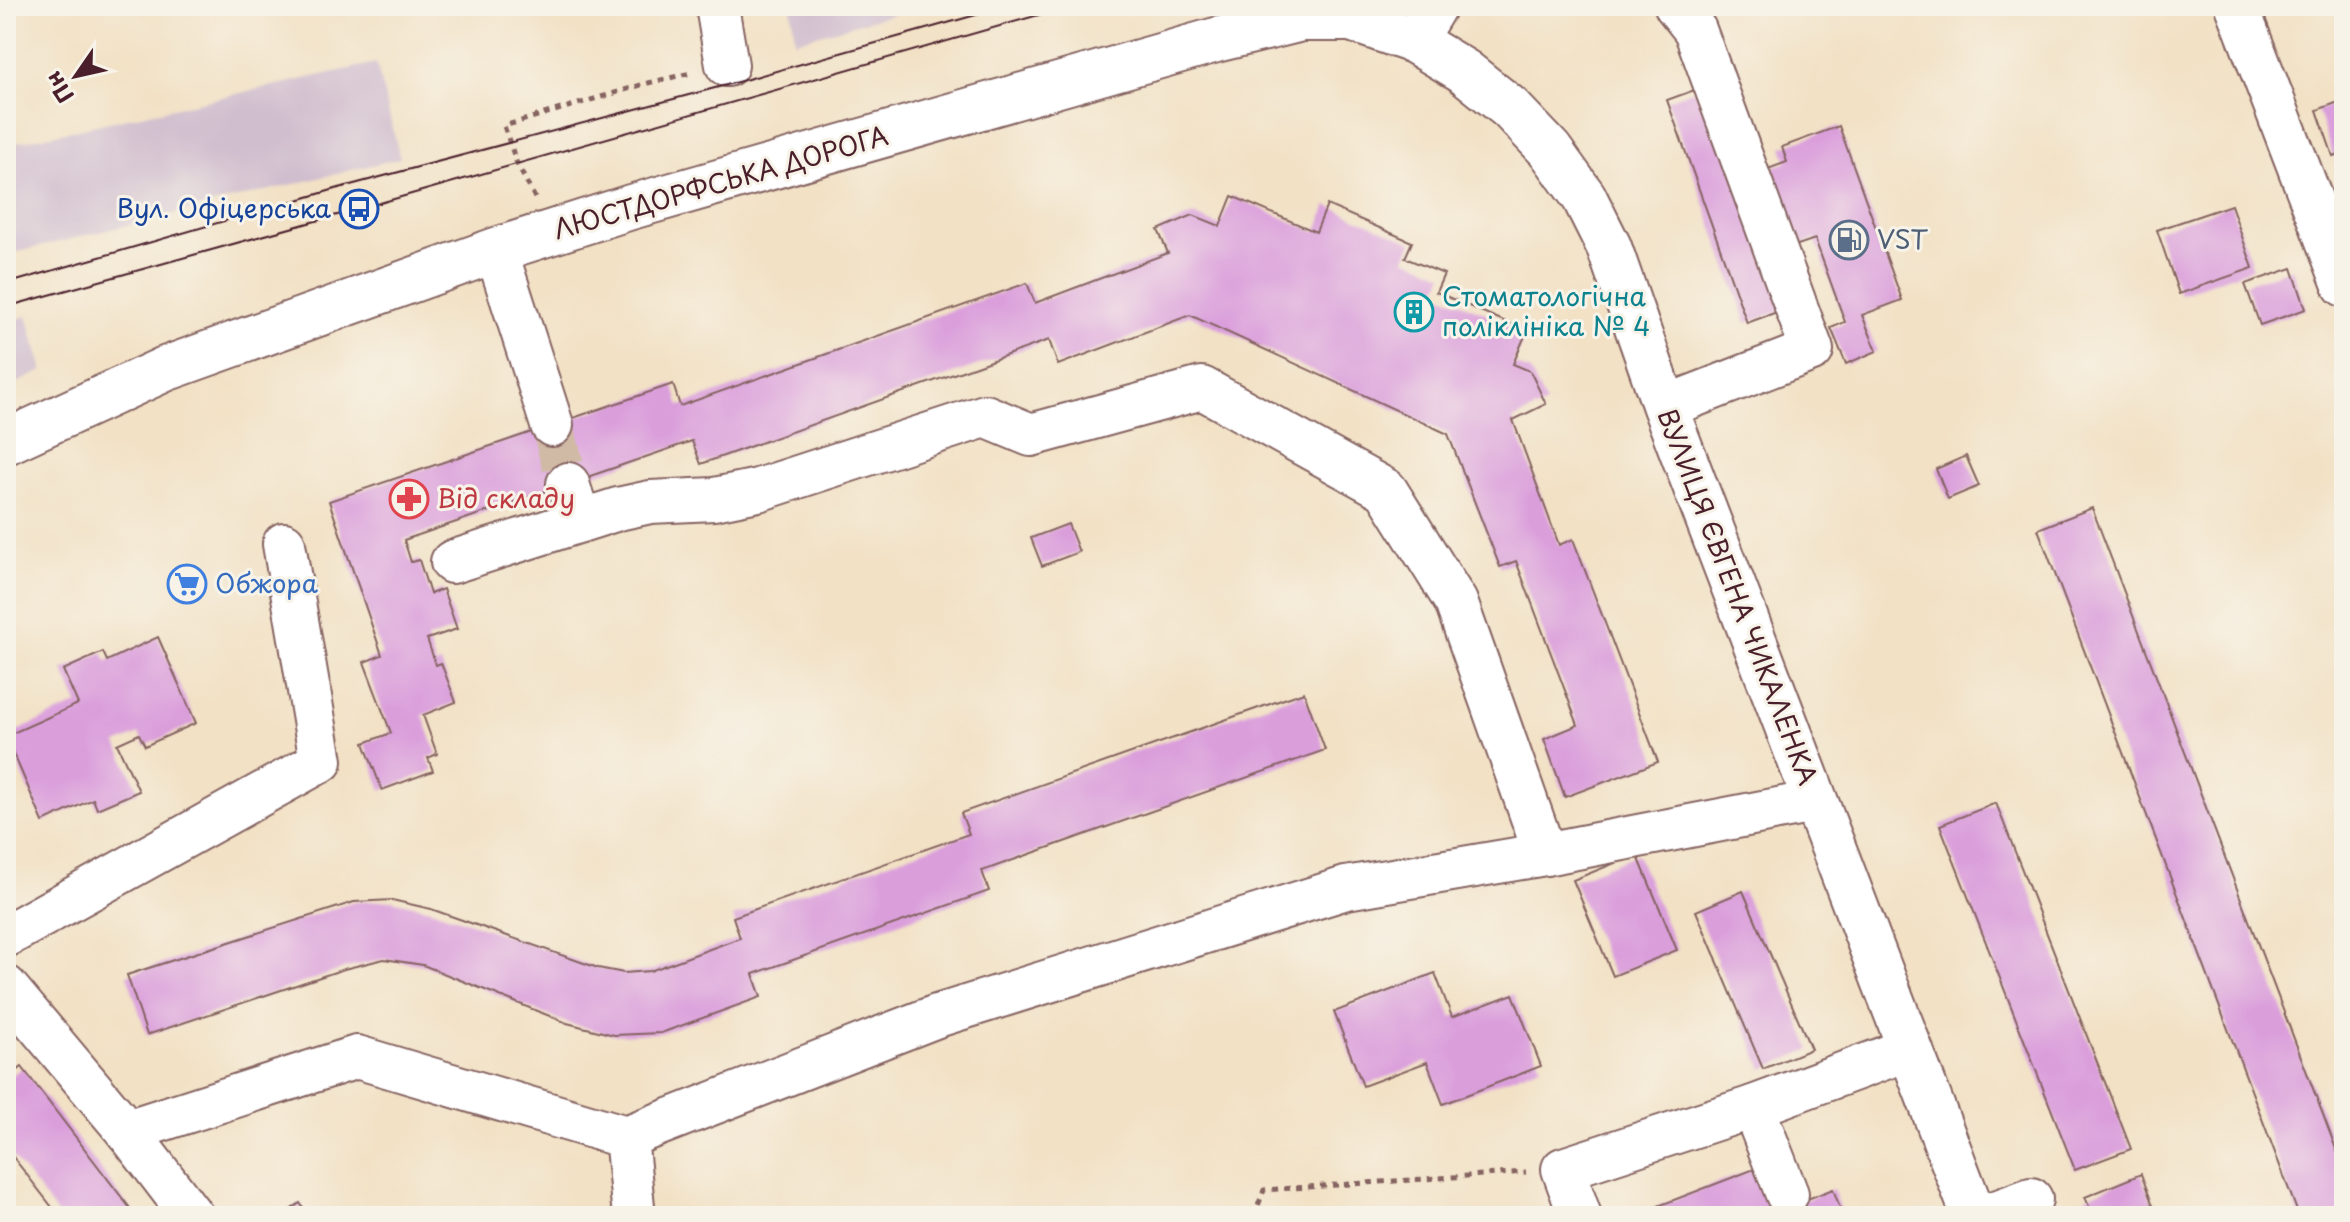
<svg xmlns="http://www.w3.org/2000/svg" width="2350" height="1222" viewBox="0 0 2350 1222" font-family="'Playpen Sans',sans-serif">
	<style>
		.industrial { fill: #d0bdce }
		.building { fill: #da9edb }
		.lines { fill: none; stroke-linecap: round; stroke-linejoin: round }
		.minor-tunnel { stroke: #d0baa6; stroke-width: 42; stroke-dasharray: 42 21; stroke-linecap: butt }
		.minor-casing { stroke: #856361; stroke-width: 46 }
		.major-casing { stroke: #856361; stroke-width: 48 }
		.path { stroke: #856361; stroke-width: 5; stroke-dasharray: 6 6; stroke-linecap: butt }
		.minor { stroke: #fff; stroke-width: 42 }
		.major { stroke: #fff; stroke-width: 44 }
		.tram { stroke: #4a1f2b; stroke-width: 2 }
		.labels { text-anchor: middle; stroke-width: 6; stroke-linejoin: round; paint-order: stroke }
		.street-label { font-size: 26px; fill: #4a1f2b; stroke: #f7f3e8 }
		.transit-label { font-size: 26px; fill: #164399; stroke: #f7f3e8; text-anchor: end }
		.service-label { font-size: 26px; fill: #4e5e75; stroke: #f7f3e8; text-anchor: start }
		.culture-label { font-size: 26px; fill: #0d838f; stroke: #f7f3e8; text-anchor: start }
		.health-label { font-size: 26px; fill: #be3a42; stroke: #f7f3e8; text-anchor: start }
		.shop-label { font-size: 26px; fill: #366cbe; stroke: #f7f3e8; text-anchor: start }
	</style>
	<rect width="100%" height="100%" fill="#f7f3e8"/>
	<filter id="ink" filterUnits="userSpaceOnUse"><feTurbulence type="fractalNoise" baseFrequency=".0125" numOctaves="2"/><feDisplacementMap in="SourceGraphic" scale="16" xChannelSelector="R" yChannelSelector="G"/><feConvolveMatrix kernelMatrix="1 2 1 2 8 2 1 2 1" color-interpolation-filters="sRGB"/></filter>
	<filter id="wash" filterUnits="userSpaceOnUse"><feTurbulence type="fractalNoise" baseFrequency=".006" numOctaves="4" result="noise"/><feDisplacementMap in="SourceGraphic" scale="32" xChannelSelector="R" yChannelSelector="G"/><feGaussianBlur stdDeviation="1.8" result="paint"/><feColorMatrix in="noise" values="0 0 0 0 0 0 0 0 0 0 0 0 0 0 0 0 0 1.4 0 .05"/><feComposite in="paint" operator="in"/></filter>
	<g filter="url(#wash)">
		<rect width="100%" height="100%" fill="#f2e1c5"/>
		<g class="industrial">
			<path d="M 791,6 L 922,6 L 795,41 Z"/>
			<path d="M 376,63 L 400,158 L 6,255 L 6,145 Z"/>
			<path d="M 27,316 L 43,371 L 6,388 L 6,322 Z"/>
		</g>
		<g id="blocks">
			<g class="building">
				<path d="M 1719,81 L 1752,175 L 1787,162 L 1782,147 L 1839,126 L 1902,300 L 1862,315 L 1877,351 L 1846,364 L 1831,328 L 1845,322 L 1815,239 L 1780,251 L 1799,304 L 1747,323 L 1667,100 Z"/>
				<path d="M 2344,100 L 2344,153 L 2333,156 L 2317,110 Z"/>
				<path d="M 1232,196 L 1316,232 L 1327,205 L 1412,242 L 1405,258 L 1444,274 L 1436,292 L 1527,331 L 1513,364 L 1530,371 L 1546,404 L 1513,420 L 1559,545 L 1573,539 L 1658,762 L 1565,797 L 1544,739 L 1578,725 L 1516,561 L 1500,567 L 1448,434 L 1190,315 L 1058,365 L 1049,340 L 701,464 L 692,441 L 404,540 L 411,562 L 419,560 L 430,594 L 443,589 L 457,629 L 427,639 L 436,665 L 441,663 L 456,702 L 423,715 L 437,754 L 428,758 L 433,771 L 382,790 L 364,743 L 391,733 L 364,662 L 382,655 L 329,501 L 673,384 L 680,406 L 1027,283 L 1035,303 L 1168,253 L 1158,230 L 1193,215 L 1220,226 Z"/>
				<path d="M 2231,205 L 2253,268 L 2179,294 L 2157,230 Z"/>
				<path d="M 2292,268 L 2306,309 L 2260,325 L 2245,284 Z"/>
				<path d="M 1966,456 L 1979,486 L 1948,499 L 1936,469 Z"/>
				<path d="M 2092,508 L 2344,1170 L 2344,1216 L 2299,1216 L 2038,529 Z"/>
				<path d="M 1068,524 L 1079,552 L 1042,566 L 1031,538 Z"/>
				<path d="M 158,637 L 196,723 L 145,746 L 139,734 L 117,744 L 139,791 L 97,809 L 93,799 L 43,822 L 6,736 L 78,704 L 63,670 L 103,652 L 107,661 Z"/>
				<path d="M 1304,692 L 1325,750 L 982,871 L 989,891 L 753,974 L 761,997 L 661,1033 L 614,1035 L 567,1023 L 423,965 L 384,959 L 344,969 L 147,1035 L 127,975 L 354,902 L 392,900 L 431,909 L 598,968 L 624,973 L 650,971 L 740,938 L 733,917 L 969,834 L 961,813 Z"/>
				<path d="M 1996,803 L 2131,1149 L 2075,1170 L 1940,825 Z"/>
				<path d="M 1637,854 L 1677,950 L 1613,976 L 1573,880 Z"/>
				<path d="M 1743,891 L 1811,1049 L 1763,1069 L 1696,911 Z"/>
				<path d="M 1435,973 L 1452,1017 L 1513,994 L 1541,1066 L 1443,1104 L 1427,1062 L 1363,1086 L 1334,1012 Z"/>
				<path d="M 22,1067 L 136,1216 L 59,1216 L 6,1148 L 6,1080 Z"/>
				<path d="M 1757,1168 L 1774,1212 L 1833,1189 L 1843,1216 L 1662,1216 L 1658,1206 Z"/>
				<path d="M 2141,1174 L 2157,1216 L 2093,1216 L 2085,1197 Z"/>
				<path d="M 300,1203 L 309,1216 L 282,1216 Z"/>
			</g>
		</g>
	</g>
	<g filter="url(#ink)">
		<use href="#blocks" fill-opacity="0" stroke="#856361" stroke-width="2"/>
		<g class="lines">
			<path class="minor-tunnel" d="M 552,425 L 568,484"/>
			<g class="minor-casing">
				<g id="minor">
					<path d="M 717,6 L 727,65"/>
					<path d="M 2237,6 L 2344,285"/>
					<path d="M 1414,41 L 1435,6"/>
					<path d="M 496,250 L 552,425"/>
					<path d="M 1665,407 L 1812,350 L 1695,30 L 1676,6"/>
					<path d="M 568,484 L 580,521"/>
					<path d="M 452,562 L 618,509 L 650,502 L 714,499 L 758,490 L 985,416 L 1031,435 L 1202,388 L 1386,490 L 1456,602 L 1545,854"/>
					<path d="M 6,936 L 321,761 L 284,544"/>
					<path d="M 6,987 L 127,1131 L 192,1216"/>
					<path d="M 1753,1107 L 1909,1049"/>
					<path d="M 127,1131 L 357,1057 L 626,1137 L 634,1216"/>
					<path d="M 626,1137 L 937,1016 L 1346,888 L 1545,854 L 1814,802"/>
					<path d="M 1580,1216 L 1563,1169 L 1753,1107 L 1787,1194"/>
					<path d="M 1985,1216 L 2031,1199"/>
				</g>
			</g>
			<g class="major-casing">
				<path id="major" d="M 6,442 L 165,369 L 496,250 L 631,207 L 1216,40 L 1302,19 L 1351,19 L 1414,41 L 1464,71 L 1510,108 L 1550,150 L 1584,197 L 1609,247 L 1665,407 L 1974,1216"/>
			</g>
			<g class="path">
				<path d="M 535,198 L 517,164 L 504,126 L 648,83 L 691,73"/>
				<path d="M 1254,1216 L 1264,1190 L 1526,1172"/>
			</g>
			<use href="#minor" class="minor"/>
			<use href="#major" class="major"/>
			<g class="tram">
				<path d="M 6,284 L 339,188 L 730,84 L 1008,6"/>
				<path d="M 6,307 L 359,209 L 1070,6"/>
			</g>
		</g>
	</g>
	<defs>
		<g id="bus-ring" transform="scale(2)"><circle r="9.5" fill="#f7f3e8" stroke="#1a4fb4" stroke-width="1.5"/><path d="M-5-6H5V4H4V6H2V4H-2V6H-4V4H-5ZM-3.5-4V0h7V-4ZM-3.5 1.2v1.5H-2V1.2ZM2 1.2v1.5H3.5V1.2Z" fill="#1a4fb4"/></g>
		<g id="fuel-ring" transform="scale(2)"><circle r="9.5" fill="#f7f3e8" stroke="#5c6f8a" stroke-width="1.5"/><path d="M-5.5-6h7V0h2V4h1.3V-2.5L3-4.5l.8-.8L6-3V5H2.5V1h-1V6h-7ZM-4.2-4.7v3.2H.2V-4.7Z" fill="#5c6f8a"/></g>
		<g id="building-ring" transform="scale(2)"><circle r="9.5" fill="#f7f3e8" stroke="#0f9aa8" stroke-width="1.5"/><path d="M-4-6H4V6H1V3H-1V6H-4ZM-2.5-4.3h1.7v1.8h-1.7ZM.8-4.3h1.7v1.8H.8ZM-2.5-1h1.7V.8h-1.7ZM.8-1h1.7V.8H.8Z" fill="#0f9aa8"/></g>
		<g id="pharmacy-ring" transform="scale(2)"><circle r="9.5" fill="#f7f3e8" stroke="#e0444e" stroke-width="1.5"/><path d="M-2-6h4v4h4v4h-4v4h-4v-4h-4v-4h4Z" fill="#e0444e"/></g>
		<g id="supermarket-ring" transform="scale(2)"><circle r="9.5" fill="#f7f3e8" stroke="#3f7fe0" stroke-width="1.5"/><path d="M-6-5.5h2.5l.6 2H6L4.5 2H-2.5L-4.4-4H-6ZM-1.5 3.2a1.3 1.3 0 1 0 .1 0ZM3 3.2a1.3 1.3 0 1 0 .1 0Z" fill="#3f7fe0"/></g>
	</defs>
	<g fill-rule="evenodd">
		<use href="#bus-ring" x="359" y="209"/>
		<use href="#fuel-ring" x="1849" y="240"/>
		<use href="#building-ring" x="1414" y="312"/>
		<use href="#pharmacy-ring" x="409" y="499"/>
		<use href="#supermarket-ring" x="187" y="584"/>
	</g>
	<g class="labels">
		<g class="street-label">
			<text transform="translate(721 183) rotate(-16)" y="9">ЛЮСТДОРФСЬКА ДОРОГА</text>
			<text transform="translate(1737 597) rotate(69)" y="9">ВУЛИЦЯ ЄВГЕНА ЧИКАЛЕНКА</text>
		</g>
		<g class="transit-label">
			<text x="331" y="218">Вул. Офіцерська</text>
		</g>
		<g class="service-label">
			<text x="1877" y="249">VST</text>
		</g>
		<g class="culture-label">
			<text x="1442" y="306">Стоматологічна<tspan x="1442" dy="30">поліклініка № 4</tspan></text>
		</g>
		<g class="health-label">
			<text x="437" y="508">Від складу</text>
		</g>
		<g class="shop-label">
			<text x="215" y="593">Обжора</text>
		</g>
	</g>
	<rect width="2350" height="1222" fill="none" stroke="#f7f3e8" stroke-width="32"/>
	<g transform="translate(76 76) rotate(236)" stroke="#f7f3e8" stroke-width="6" paint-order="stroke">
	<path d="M0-6L14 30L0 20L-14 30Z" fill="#4a1f2b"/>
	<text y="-12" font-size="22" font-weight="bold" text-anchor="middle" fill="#4a1f2b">Пн</text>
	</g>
</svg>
